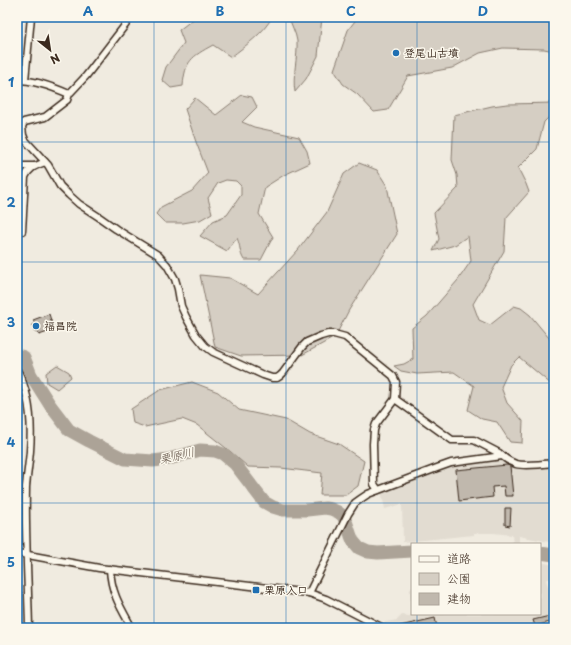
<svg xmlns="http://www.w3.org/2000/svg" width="571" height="645" viewBox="0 0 571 645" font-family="'Playpen Sans','Klee One',sans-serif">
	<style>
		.built { fill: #e2dcd1 }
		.green { fill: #d5cec3; stroke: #887c70 }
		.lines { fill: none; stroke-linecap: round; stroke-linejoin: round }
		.river { stroke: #aca397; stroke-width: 13 }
		.building { fill: #c0b8ad; stroke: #3b2a1e }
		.street-casing { stroke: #3b2a1e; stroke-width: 9 }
		.street { stroke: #fbf7ec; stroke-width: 6 }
		.grid { fill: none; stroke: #1f6fb2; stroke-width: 1; stroke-opacity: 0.55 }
		.poi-dot { fill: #1f6fb2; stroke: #fbf7ec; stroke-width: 1.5 }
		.labels { text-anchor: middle; stroke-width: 3; stroke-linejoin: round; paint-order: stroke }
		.poi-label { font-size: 11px; font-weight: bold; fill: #3b2a1e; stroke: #fbf7ec; text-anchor: start }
		.water-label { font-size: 12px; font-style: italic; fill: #635448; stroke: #fbf7ec }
		.neatline { fill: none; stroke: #1f6fb2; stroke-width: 1.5 }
		.grid-label { font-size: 13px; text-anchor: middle; font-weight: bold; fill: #1f6fb2 }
	</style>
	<rect width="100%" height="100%" fill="#f0ebe0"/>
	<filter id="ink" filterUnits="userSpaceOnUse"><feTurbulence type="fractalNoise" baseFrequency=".025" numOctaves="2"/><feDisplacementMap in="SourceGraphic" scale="8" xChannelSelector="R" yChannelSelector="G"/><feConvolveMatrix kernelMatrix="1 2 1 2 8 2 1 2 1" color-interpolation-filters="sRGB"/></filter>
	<g filter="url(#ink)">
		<g class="built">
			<path d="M 493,459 L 502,459 L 507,461 L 514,466 L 519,468 L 539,468 L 554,467 L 554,543 L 519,536 L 519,544 L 513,544 L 512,535 L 493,533 L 474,533 L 474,535 L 403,542 L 402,504 L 385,509 L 381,491 L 440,470 L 456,465 Z"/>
			<path d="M 540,562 L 554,565 L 554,577 L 546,580 L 551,594 L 554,608 L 554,628 L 391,628 L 381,623 L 397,620 L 402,615 L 409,616 L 411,615 L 410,590 L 412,587 L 412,614 L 540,614 Z"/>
		</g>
		<g class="green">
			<path d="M 196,17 L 272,17 C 264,33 245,46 231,57 L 213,45 C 191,57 185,61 183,86 L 171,88 L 162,80 L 166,67 L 184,43 L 179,30 Z"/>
			<path d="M 289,17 L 322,17 L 318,56 L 306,79 L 295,92 C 292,76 298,58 297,41 C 296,33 291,25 289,17 Z"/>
			<path d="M 358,17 L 554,17 L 554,51 L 544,49 L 503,48 L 480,53 L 452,68 L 408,76 L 388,110 L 374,112 L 357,94 L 343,84 L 334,70 L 348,30 Z"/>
			<path d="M 242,95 L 252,97 L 257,107 L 242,122 L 254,127 L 299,137 L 307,151 L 310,163 L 284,175 L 265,187 L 259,214 L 273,237 L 261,260 L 244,260 C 239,252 241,247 237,238 L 227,251 L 200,236 L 213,221 L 227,215 L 241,195 L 241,186 L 236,181 L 226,180 L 218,183 L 208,198 L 212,213 L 200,220 L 183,223 L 165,223 L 156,214 L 161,207 L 192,191 L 208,173 L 196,142 L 185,109 L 195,98 L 216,115 Z"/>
			<path d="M 554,103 L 554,106 L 551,115 L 544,122 L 537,149 L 518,168 L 526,184 L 529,192 L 506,218 L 504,251 L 473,304 L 479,320 L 490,325 L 514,306 L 521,308 L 530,315 L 554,344 L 554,384 L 552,385 L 519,357 L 511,365 L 501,387 L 507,403 L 523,421 L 522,443 L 510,442 L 497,422 L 482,419 L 468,410 L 474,386 L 454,372 L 417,374 L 401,371 L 394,366 L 404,364 L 413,359 L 412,328 L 427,316 L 458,280 L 471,261 L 468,236 L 455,245 L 433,251 L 439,239 L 434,213 L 458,188 L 457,175 L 452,160 L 454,115 L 492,106 L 507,104 Z"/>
			<path d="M 359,163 L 377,170 L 387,186 L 397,234 L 349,310 L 335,337 L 302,355 L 241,356 L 215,347 L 200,275 L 230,278 L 258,294 L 298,250 L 327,212 L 344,174 Z"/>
			<path d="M 57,365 L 69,372 L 71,377 L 57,389 L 47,383 L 46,373 Z"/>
			<path d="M 192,382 L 218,392 L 239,410 L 286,420 L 310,434 L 339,444 L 364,461 L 358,486 L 346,495 L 320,495 L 322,473 L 281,468 L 248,467 L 231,452 L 197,425 L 182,419 L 145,427 L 133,423 L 131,409 L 160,390 Z"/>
		</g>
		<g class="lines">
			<g class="river">
				<path d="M 17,355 L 24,357 L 31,375 L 50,405 L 69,430 L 89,441 L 125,459 L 153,461 L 169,459 L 200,450 L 215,451 L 223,454 L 235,464 L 264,502 L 273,507 L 283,510 L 307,510 L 325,508 L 331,509 L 338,512 L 343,516 L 347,524 L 351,536 L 353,541 L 359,548 L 368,552 L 378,553 L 412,551"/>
				<path d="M 540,553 L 554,555"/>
			</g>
		</g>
		<g class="building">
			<path d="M 49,314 L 54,330 L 39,335 L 37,331 L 35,332 L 32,325 L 35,324 L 33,320 Z"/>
			<path d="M 507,465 L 510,466 L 513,496 L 505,496 L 504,486 L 492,487 L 493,497 L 459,501 L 456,470 Z"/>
			<path d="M 505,508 L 511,508 L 510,526 L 505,525 Z"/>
			<path d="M 554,615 L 554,621 L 535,626 L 533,620 Z"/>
			<path d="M 435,618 L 437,627 L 400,628 L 400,626 Z"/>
		</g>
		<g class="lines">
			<g class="street-casing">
				<g id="street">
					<path d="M 130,17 L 126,24 L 86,76 L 69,94 L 67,100 L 45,117 L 24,122 L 22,127 L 23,135 L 25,140 L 48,165 L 60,186 L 69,195 L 79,204 L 99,217 L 116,229 L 158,255 L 167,265 L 175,279 L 178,289 L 181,306 L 186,317 L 196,335 L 205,346 L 213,352 L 263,375 L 272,378 L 277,378 L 280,376 L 283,373 L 302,347 L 307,342 L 321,336 L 328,334 L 334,334 L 345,337 L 393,376 L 396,382 L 395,399 L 376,424 L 374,430 L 373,444 L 374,484 L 378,490"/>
					<path d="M 17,80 C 35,80 53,87 69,94"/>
					<path d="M 25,80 L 31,17"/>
					<path d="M 17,166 L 34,166"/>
					<path d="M 22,231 L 25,177 C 30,167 35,166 45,162"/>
					<path d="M 17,370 C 30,393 32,424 30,451 C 29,463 27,475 26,487 C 25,534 28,581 29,628"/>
					<path d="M 395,399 L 452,440 L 474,440 L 499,453 C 503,457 510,462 516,464 C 524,466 545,464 554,463"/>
					<path d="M 17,553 L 99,568 L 309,593 L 326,599 L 383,628"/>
					<path d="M 110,569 C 111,593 121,608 132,628"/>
					<path d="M 309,593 L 348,514 L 355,503 L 362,498 L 368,494 L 437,468 L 451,463 L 502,456"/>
				</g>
			</g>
			<use href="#street" class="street"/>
		</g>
	</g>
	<path class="grid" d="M 154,17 L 154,628M 286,17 L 286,628M 417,17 L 417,544M 17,142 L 554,142M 17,262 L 554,262M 17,383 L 554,383M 17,503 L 554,503M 417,614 L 417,628"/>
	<g class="poi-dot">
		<circle cx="396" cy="53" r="4"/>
		<circle cx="36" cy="326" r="4"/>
		<rect x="252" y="586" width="8" height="8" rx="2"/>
	</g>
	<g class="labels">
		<g class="poi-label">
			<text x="404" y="57">登尾山古墳</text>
			<text x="44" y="330">福昌院</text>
			<text x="264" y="594">栗原入口</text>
		</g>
		<g class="water-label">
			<text transform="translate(177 456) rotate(-13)" y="4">栗原川</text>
		</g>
	</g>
	<rect width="571" height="645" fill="none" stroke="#fbf7ec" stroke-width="44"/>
	<rect x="411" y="543" width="130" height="72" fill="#fbf7ec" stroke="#aea59a"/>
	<rect x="419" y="556" width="20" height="6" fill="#fbf7ec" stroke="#aea59a"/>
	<text x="447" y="563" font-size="12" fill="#3b2a1e">道路</text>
	<rect x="419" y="573" width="20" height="12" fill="#d5cec3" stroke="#aea59a"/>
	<text x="447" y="583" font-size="12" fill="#3b2a1e">公園</text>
	<rect x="419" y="593" width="20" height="12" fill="#c0b8ad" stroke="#aea59a"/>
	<text x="447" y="603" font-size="12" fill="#3b2a1e">建物</text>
	<g transform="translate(50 50) rotate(150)" stroke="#fbf7ec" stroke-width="3" paint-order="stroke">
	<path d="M0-3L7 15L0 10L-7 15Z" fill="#3b2a1e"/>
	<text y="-6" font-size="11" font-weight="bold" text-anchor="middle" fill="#3b2a1e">N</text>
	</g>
	<rect x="22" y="22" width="527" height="601" class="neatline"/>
	<g class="grid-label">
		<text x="88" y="16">A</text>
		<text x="220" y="16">B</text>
		<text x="351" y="16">C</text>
		<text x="483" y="16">D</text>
		<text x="11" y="87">1</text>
		<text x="11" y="207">2</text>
		<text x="11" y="327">3</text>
		<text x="11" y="447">4</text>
		<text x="11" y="567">5</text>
	</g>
</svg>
